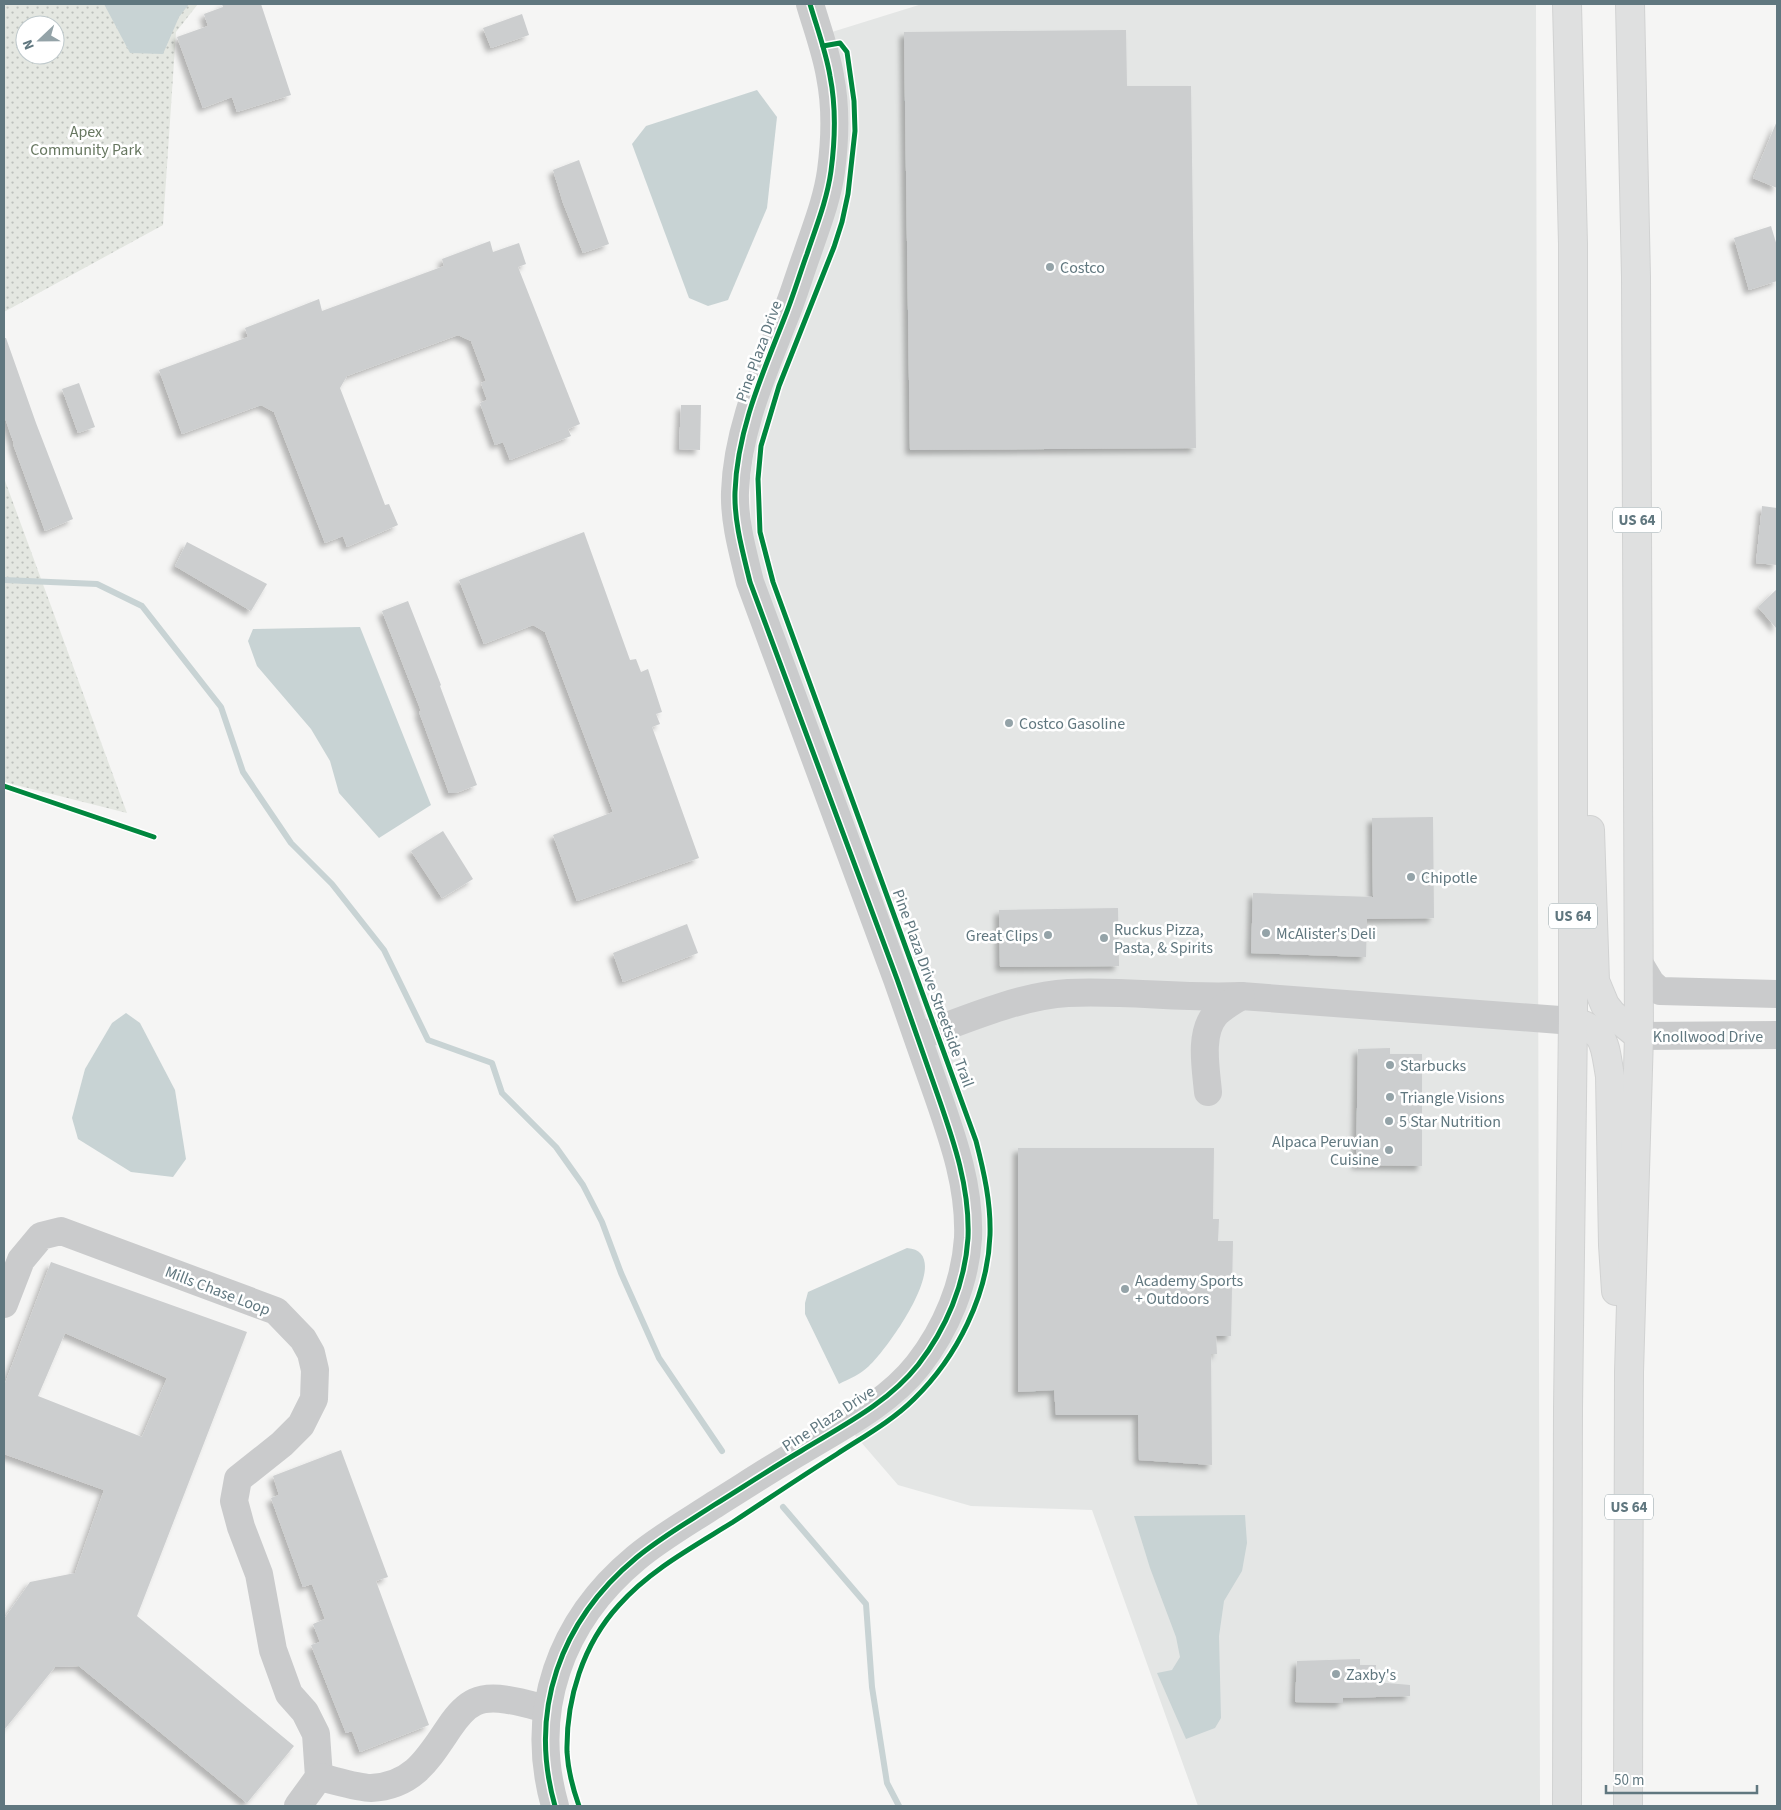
<svg xmlns="http://www.w3.org/2000/svg" width="1781" height="1810" viewBox="0 0 1781 1810" font-family="'Source Sans 3',sans-serif">
	<style>
		.built { fill: #e4e6e5 }
		.park { fill: url(#park-dots); fill-rule: evenodd }
		.water { fill: #c8d3d4 }
		.lines { fill: none; stroke-linecap: round; stroke-linejoin: round }
		.stream { stroke: #c8d3d4; stroke-width: 6 }
		.building { fill: #cccecf; fill-rule: evenodd; filter: url(#shadow) }
		.highway-casing { stroke: #d1d2d2; stroke-width: 30 }
		.minor { stroke: #cacbcc; stroke-width: 28 }
		.highway { stroke: #dfe0e0; stroke-width: 28 }
		.cycleway-casing { stroke: #fff; stroke-width: 8 }
		.cycleway { stroke: #00873e; stroke-width: 5 }
		.poi-dot { fill: #94a3a8; stroke: #fff; stroke-width: 2 }
		.labels { text-anchor: middle; stroke-width: 5; stroke-linejoin: round; paint-order: stroke }
		.shield { fill: #fff; stroke: #90a0a5; stroke-width: 1 }
		.shield-label { font-size: 15px; font-weight: bold; fill: #60777f }
		.park-label { font-size: 16px; fill: #677760; stroke: #fff }
		.poi-label { font-size: 16px; fill: #60777f; stroke: #fff; text-anchor: start }
		.street-label { font-size: 16px; fill: #60777f; stroke: #fff }
	</style>
	<defs>
		<pattern id="park-dots" width="8" height="8" patternUnits="userSpaceOnUse" patternTransform="scale(1.25)"><rect width="8" height="8" fill="#e4e7e1"/><path d="M2 2h.1M6 6h.1" fill="none" stroke="#bcc0bc" stroke-width="1.8" stroke-linecap="round"/></pattern>
		<filter id="shadow"><feDropShadow dx="-4.5" dy="4.5" stdDeviation="2.5" flood-color="#0004"/></filter>
	</defs>
	<rect width="100%" height="100%" fill="#f5f5f4"/>
	<path class="built" d="M 922,4 L 1536,4 L 1540,1806 L 1198,1806 L 1092,1510 L 971,1506 L 898,1485 L 854,1434 L 978,1263 L 751,541 L 750,478 L 759,415 L 816,265 L 832,32 Z"/>
	<g class="park">
		<path d="M 4,4 L 198,4 L 176,32 L 163,225 L 4,312 ZM 25,25 L 55,25 L 55,55 L 25,55 Z"/>
		<path d="M 4,478 L 127,813 L 4,782 Z"/>
	</g>
	<g class="water">
		<path d="M 104,4 L 189,4 L 179,17 L 163,54 L 130,53 Z"/>
		<path d="M 757,90 L 777,117 L 767,208 L 728,300 L 708,306 L 689,298 L 632,144 L 646,126 Z"/>
		<path d="M 360,627 L 431,805 L 379,838 L 339,793 L 330,761 L 311,729 L 257,666 L 248,641 L 253,629 Z"/>
		<path d="M 126,1013 L 140,1023 L 175,1090 L 186,1159 L 173,1177 L 131,1172 L 78,1139 L 72,1118 L 85,1069 L 112,1023 Z"/>
		<path d="M 907,1248 C 958,1252 886,1351 869,1366 C 861,1374 849,1379 839,1384 L 805,1314 L 805,1303 L 808,1292 Z"/>
		<path d="M 1245,1515 L 1247,1543 L 1242,1571 L 1224,1601 L 1219,1636 L 1221,1718 L 1215,1728 L 1186,1739 L 1157,1673 L 1172,1670 L 1180,1657 L 1176,1637 L 1150,1568 L 1134,1516 Z"/>
	</g>
	<g class="lines">
		<g class="stream">
			<path d="M 4,580 L 97,584 L 142,606 L 221,707 L 243,772 L 291,843 L 332,884 L 384,950 L 428,1040 L 492,1063 L 502,1093 L 556,1147 L 583,1185 L 602,1222 L 621,1273 L 659,1358 L 722,1451"/>
			<path d="M 783,1507 L 866,1604 L 872,1687 L 887,1783 L 899,1806"/>
		</g>
	</g>
	<g class="building">
		<path d="M 222,4 L 261,4 L 291,95 L 237,112 L 232,97 L 203,108 L 177,37 L 208,26 L 204,14 L 223,7 Z"/>
		<path d="M 522,14 L 529,35 L 491,48 L 483,28 Z"/>
		<path d="M 1126,30 L 1127,86 L 1191,86 L 1196,448 L 910,450 L 904,32 Z"/>
		<path d="M 1777,121 L 1777,188 L 1753,178 Z"/>
		<path d="M 579,160 L 609,244 L 583,253 L 563,203 L 553,170 Z"/>
		<path d="M 1771,226 L 1777,246 L 1777,281 L 1749,290 L 1734,238 Z"/>
		<path d="M 490,241 L 493,252 L 519,243 L 526,264 L 518,267 L 580,424 L 568,429 L 571,436 L 510,460 L 503,442 L 495,445 L 480,403 L 487,400 L 481,383 L 486,381 L 471,341 L 458,335 L 347,376 L 340,388 L 385,505 L 389,504 L 398,525 L 347,547 L 343,536 L 325,543 L 274,412 L 261,405 L 182,434 L 159,370 L 248,337 L 245,328 L 319,299 L 322,311 L 444,266 L 442,259 Z"/>
		<path d="M 4,338 L 6,338 L 36,423 L 73,519 L 45,531 L 13,444 L 14,444 L 4,415 Z"/>
		<path d="M 79,383 L 95,427 L 78,433 L 62,389 Z"/>
		<path d="M 681,405 L 701,405 L 700,450 L 679,449 Z"/>
		<path d="M 1762,506 L 1777,508 L 1777,565 L 1756,563 Z"/>
		<path d="M 584,532 L 630,660 L 636,659 L 641,672 L 648,669 L 662,712 L 656,714 L 660,724 L 652,727 L 699,858 L 577,901 L 553,835 L 613,812 L 545,632 L 533,625 L 484,644 L 459,580 Z"/>
		<path d="M 187,542 L 267,584 L 251,611 L 175,566 Z"/>
		<path d="M 1777,589 L 1777,629 L 1758,607 Z"/>
		<path d="M 408,601 L 441,685 L 440,686 L 477,785 L 456,793 L 449,793 L 419,712 L 421,711 L 382,611 Z"/>
		<path d="M 1433,817 L 1434,918 L 1367,919 L 1366,957 L 1251,953 L 1253,893 L 1373,897 L 1372,818 Z"/>
		<path d="M 443,831 L 473,879 L 442,898 L 411,851 Z"/>
		<path d="M 1118,908 L 1119,966 L 1000,967 L 999,910 Z"/>
		<path d="M 687,924 L 698,953 L 623,982 L 613,953 Z"/>
		<path d="M 1390,1048 L 1390,1054 L 1422,1054 L 1422,1166 L 1356,1165 L 1358,1049 Z"/>
		<path d="M 1018,1148 L 1214,1148 L 1213,1219 L 1219,1219 L 1218,1241 L 1233,1241 L 1231,1336 L 1216,1336 L 1217,1354 L 1211,1354 L 1212,1465 L 1139,1460 L 1138,1415 L 1056,1415 L 1054,1390 L 1018,1392 Z"/>
		<path d="M 51,1262 L 247,1332 L 137,1616 L 294,1746 L 247,1803 L 79,1666 L 55,1667 L 4,1730 L 4,1619 L 30,1582 L 75,1573 L 104,1490 L 4,1454 L 4,1386 ZM 65,1333 L 167,1378 L 142,1437 L 38,1396 Z"/>
		<path d="M 341,1450 L 388,1577 L 376,1581 L 429,1725 L 360,1752 L 352,1731 L 346,1733 L 311,1645 L 320,1642 L 313,1624 L 325,1619 L 312,1584 L 303,1587 L 271,1498 L 279,1495 L 273,1476 Z"/>
		<path d="M 1360,1659 L 1360,1665 L 1376,1665 L 1375,1682 L 1410,1685 L 1410,1696 L 1343,1698 L 1343,1703 L 1295,1702 L 1297,1661 Z"/>
	</g>
	<g class="lines">
		<g class="highway-casing">
			<g id="highway">
				<path d="M 1590,830 L 1595,981 L 1605,1005 L 1612,1014 L 1639,1036"/>
				<path d="M 1573,1021 C 1607,1032 1604,1043 1610,1076 L 1613,1245 L 1616,1291"/>
				<path d="M 1567,1806 L 1568,1408 L 1573,1021 L 1573,244 L 1567,4"/>
				<path d="M 1628,1806 L 1629,1372 L 1639,1036 L 1636,277 L 1630,4"/>
			</g>
		</g>
		<g class="minor">
			<path d="M 1639,963 L 1651,983 L 1660,991 L 1777,994"/>
			<path d="M 1639,1036 L 1777,1035"/>
			<path d="M 918,1037 C 961,1021 1022,995 1068,993 C 1126,990 1183,999 1241,996 L 1573,1021"/>
			<path d="M 1208,1092 C 1206,1069 1199,1034 1215,1015 C 1222,1007 1232,1002 1241,996"/>
			<path d="M 4,1304 L 21,1260 L 41,1236 L 61,1231 L 276,1311 L 303,1339 L 311,1353 L 315,1370 L 314,1399 L 301,1425 L 282,1444 L 238,1479 L 234,1501 L 241,1527 L 259,1574 L 273,1650 L 289,1694 L 305,1712 L 316,1734 L 319,1777 L 298,1806"/>
			<path d="M 319,1777 C 333,1780 358,1788 371,1788 C 413,1786 428,1759 449,1728 C 455,1719 464,1707 475,1702 C 494,1693 527,1704 546,1709"/>
			<path d="M 555,1806 C 528,1711 560,1621 636,1558 C 660,1538 688,1522 714,1505 C 743,1487 772,1468 801,1451 C 842,1426 888,1403 918,1365 C 946,1329 965,1284 968,1238 C 970,1188 954,1142 938,1096 C 924,1057 911,1018 897,979 C 848,846 799,714 750,582 C 743,553 734,522 735,492 C 737,431 762,375 784,319 C 793,297 799,276 807,254 C 816,227 827,200 831,171 C 835,141 836,106 830,76 C 826,52 817,28 810,4"/>
		</g>
		<use href="#highway" class="highway"/>
		<g class="cycleway-casing">
			<g id="cycleway">
				<path d="M 4,786 L 154,837"/>
				<path d="M 555,1806 C 528,1711 560,1621 636,1558 C 660,1538 688,1522 714,1505 C 743,1487 772,1468 801,1451 C 842,1426 888,1403 918,1365 C 946,1329 965,1284 968,1238 C 970,1188 954,1142 938,1096 C 924,1057 911,1018 897,979 C 848,846 799,714 750,582 C 743,553 734,522 735,492 C 737,431 762,375 784,319 C 793,297 799,276 807,254 C 816,227 827,200 831,171 C 835,141 836,106 830,76 C 826,52 817,28 810,4"/>
				<path d="M 579,1806 C 573,1789 568,1770 567,1752 C 566,1699 583,1644 619,1605 C 650,1570 693,1547 733,1522 C 768,1499 802,1476 837,1454 C 863,1437 892,1421 914,1399 C 957,1357 988,1295 990,1235 C 991,1203 984,1172 976,1141 L 773,582 L 760,532 L 758,479 L 761,446 L 779,386 L 834,247 L 842,222 L 848,194 L 855,131 L 854,101 L 847,52 L 840,43 L 823,46"/>
			</g>
		</g>
		<use href="#cycleway" class="cycleway"/>
	</g>
	<g class="poi-dot">
		<circle cx="1050" cy="267" r="5"/>
		<circle cx="1009" cy="723" r="5"/>
		<circle cx="1411" cy="877" r="5"/>
		<circle cx="1266" cy="933" r="5"/>
		<circle cx="1048" cy="935" r="5"/>
		<circle cx="1104" cy="938" r="5"/>
		<circle cx="1390" cy="1065" r="5"/>
		<circle cx="1390" cy="1097" r="5"/>
		<circle cx="1389" cy="1121" r="5"/>
		<circle cx="1389" cy="1150" r="5"/>
		<circle cx="1125" cy="1289" r="5"/>
		<circle cx="1336" cy="1674" r="5"/>
	</g>
	<g class="labels">
		<g class="shield">
			<rect x="1613" y="507.5" width="48" height="25" rx="4"/>
			<rect x="1549" y="903.5" width="48" height="25" rx="4"/>
			<rect x="1605" y="1494.5" width="48" height="25" rx="4"/>
		</g>
		<g class="shield-label">
			<text x="1637" y="525">US 64</text>
			<text x="1573" y="921">US 64</text>
			<text x="1629" y="1512">US 64</text>
		</g>
		<g class="park-label">
			<text x="86" y="137">Apex<tspan x="86" dy="18">Community Park</tspan></text>
		</g>
		<g class="poi-label">
			<text x="1060" y="273">Costco</text>
			<text x="1019" y="729">Costco Gasoline</text>
			<text x="1421" y="883">Chipotle</text>
			<text x="1114" y="935">Ruckus Pizza,<tspan x="1114" dy="18">Pasta, &amp; Spirits</tspan></text>
			<text x="1276" y="939">McAlister's Deli</text>
			<text x="1038" y="941" text-anchor="end">Great Clips</text>
			<text x="1400" y="1071">Starbucks</text>
			<text x="1400" y="1103">Triangle Visions</text>
			<text x="1399" y="1127">5 Star Nutrition</text>
			<text x="1379" y="1147" text-anchor="end">Alpaca Peruvian<tspan x="1379" dy="18">Cuisine</tspan></text>
			<text x="1135" y="1286">Academy Sports<tspan x="1135" dy="18">+ Outdoors</tspan></text>
			<text x="1346" y="1680">Zaxby's</text>
		</g>
		<g class="street-label">
			<text transform="translate(758 351) rotate(-70)" y="6">Pine Plaza Drive</text>
			<text transform="translate(934 988) rotate(70)" y="6">Pine Plaza Drive Streetside Trail</text>
			<text x="1708" y="1042">Knollwood Drive</text>
			<text transform="translate(218 1290) rotate(21)" y="6">Mills Chase Loop</text>
			<text transform="translate(828 1418) rotate(-33)" y="6">Pine Plaza Drive</text>
		</g>
	</g>
	<rect width="1781" height="1810" fill="none" stroke="#60777f" stroke-width="10"/>
	<g transform="translate(40 40) rotate(248)"><circle r="24" fill="#ffffff" stroke="#bfc9cc"/>
	<path d="M0-4L9 19L0 12L-9 19Z" fill="#94a3a8"/>
	<text y="-8" font-size="14" font-weight="bold" text-anchor="middle" fill="#60777f">N</text>
	</g>
	<path d="M1606 1785v8h151v-8" fill="none" stroke="#60777f" stroke-width="2.5"/>
	<text x="1614" y="1785" font-size="15" fill="#60777f" stroke="#ffffff" stroke-width="4" paint-order="stroke">50 m</text>
</svg>
